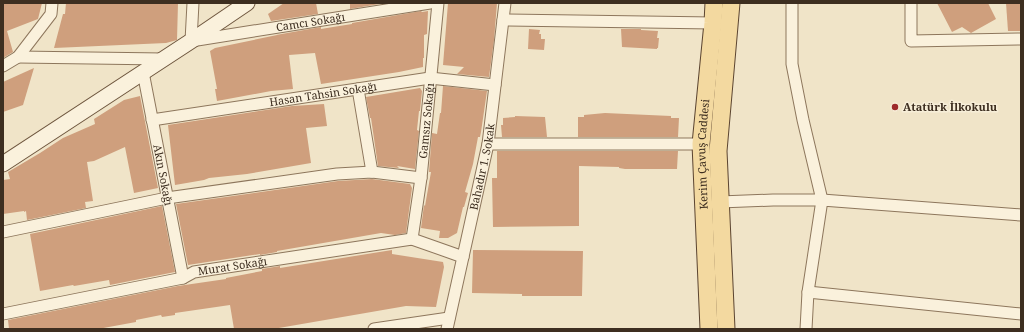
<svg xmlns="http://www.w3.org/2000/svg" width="1024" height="332" viewBox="0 0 1024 332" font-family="'Noto Serif',serif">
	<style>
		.building { fill: #cf9f7d }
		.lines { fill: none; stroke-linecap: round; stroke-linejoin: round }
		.street-casing { stroke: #8d765c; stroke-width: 13 }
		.secondary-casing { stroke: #6f573f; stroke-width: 17 }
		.primary-casing { stroke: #5b4430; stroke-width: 19 }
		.street { stroke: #faf1dc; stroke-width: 11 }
		.secondary { stroke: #faf1dc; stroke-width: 15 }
		.primary { stroke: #f3d9a0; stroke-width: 17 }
		.poi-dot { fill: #9e2a2b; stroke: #f7eed8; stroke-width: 1.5 }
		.labels { text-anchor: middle; stroke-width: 3; stroke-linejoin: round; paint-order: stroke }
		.street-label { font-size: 11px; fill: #3d2e20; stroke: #f7eed8 }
		.poi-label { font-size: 11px; font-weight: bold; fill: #3d2e20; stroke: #f7eed8; text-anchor: start }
	</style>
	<rect width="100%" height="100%" fill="#f0e4c8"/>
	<g class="building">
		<path d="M 3,3 L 42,3 L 38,19 L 7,31 L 13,52 L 3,58 Z"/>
		<path d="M 66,3 L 178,3 L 177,40 L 166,43 L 54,48 L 63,14 L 65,14 Z"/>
		<path d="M 284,3 L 316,3 L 318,14 L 271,21 L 268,14 Z"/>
		<path d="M 350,3 L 385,3 L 350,9 Z"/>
		<path d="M 448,3 L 497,3 L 494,40 L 489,77 L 457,74 L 464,67 L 443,65 Z"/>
		<path d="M 937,3 L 988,3 L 996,19 L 971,33 L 962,27 L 952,32 Z"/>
		<path d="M 1006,3 L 1021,3 L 1021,31 L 1008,31 Z"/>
		<path d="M 421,11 L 422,12 L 428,11 L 427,34 L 424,35 L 424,58 L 423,58 L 423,67 L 399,72 L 321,84 L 315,53 L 289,55 L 293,89 L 271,91 L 217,101 L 215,89 L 217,89 L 210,51 L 215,48 L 277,35 L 276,35 L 321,27 L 321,29 L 333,27 L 352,24 L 352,23 Z"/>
		<path d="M 529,29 L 540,30 L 539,34 L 541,34 L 541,39 L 545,39 L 544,50 L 528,49 Z"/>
		<path d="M 621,29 L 641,29 L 641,30 L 658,31 L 657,38 L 659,38 L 658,48 L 657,48 L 657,49 L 622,47 Z"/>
		<path d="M 34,68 L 23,105 L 3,112 L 3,82 Z"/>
		<path d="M 443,86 L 487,91 L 481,132 L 480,137 L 478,137 L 473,164 L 465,192 L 468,193 L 464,207 L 463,207 L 457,233 L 448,238 L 439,238 L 440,231 L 421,228 L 424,205 L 425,206 L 431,172 L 429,172 L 432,133 L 437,134 L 440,113 L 441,113 Z"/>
		<path d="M 420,88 L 422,91 L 420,111 L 419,111 L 417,130 L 419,131 L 415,169 L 397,166 L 399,168 L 378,166 L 371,118 L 370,118 L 366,97 Z"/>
		<path d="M 140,96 L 158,188 L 134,193 L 125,147 L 94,161 L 87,162 L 93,201 L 85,202 L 86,208 L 27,220 L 26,211 L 24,212 L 24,211 L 3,214 L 3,180 L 10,179 L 8,172 L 40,153 L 63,138 L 95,124 L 94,119 L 124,100 Z"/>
		<path d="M 324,104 L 327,126 L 306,128 L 311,163 L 247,174 L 209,178 L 204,180 L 175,185 L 168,125 L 292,106 Z"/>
		<path d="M 605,113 L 671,116 L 671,118 L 679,118 L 678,137 L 578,137 L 578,117 L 584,117 L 584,115 Z"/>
		<path d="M 515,116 L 545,117 L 547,137 L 502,137 L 501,125 L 503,125 L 503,118 L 515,117 Z"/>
		<path d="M 497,151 L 678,151 L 677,169 L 625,169 L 619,168 L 619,167 L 579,166 L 579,226 L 493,227 L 492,178 L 497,178 Z"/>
		<path d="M 372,179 L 410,184 L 412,188 L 406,233 L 395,235 L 381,233 L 277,251 L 277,252 L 260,255 L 260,254 L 188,265 L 176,204 L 338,181 Z"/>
		<path d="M 162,206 L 175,272 L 110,285 L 109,280 L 74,286 L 73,285 L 40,291 L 30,234 Z"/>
		<path d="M 392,250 L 392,254 L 443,262 L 444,267 L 436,307 L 406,306 L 273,329 L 234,329 L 230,305 L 175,313 L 175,315 L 162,317 L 161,315 L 136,320 L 136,322 L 98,329 L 9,329 L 8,320 L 178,286 L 226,279 L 226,278 L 262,271 L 262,269 L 280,266 L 280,268 Z"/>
		<path d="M 473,250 L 583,251 L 582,296 L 522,296 L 522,294 L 472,293 Z"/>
	</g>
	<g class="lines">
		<g class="street-casing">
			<g id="street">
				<path id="s1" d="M 193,3 L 191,41 L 430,3"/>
				<path d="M 911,3 L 911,41 L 1021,39"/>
				<path d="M 503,20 L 713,23"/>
				<path d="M 18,57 L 163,59"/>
				<path d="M 3,66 L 18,57 L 51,14 L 52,3"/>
				<path id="s2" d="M 143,72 L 183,278"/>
				<path d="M 358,89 L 372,172"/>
				<path id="s3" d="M 152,120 L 430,78 L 495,85"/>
				<path d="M 488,144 L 701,144"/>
				<path d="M 720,202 L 773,200 L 822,200 L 803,120 L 792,64 L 792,3"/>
				<path d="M 3,232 L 167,198 L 337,174 L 372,172 L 421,178"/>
				<path id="s4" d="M 412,239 L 421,178 L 438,3"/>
				<path d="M 808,292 L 1021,314"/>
				<path id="s5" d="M 3,314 L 183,278 L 194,272 L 412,239 L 463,257"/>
				<path d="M 374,329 L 449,318"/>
				<path id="s6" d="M 447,329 L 488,144 L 505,3"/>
				<path d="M 806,329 L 808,292 L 822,200 L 1021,215"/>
			</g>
		</g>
		<g class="secondary-casing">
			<path id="secondary" d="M 3,164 L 191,41 L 247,3"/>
		</g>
		<g class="primary-casing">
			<g id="primary">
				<path id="s7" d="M 709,329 L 701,144 L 713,23 L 714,3"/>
				<path d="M 726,329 L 718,151 L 731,3"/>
			</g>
		</g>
		<use href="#street" class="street"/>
		<use href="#secondary" class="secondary"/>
		<use href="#primary" class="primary"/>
	</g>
	<circle class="poi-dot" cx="895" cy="107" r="4"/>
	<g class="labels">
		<g class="street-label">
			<text dy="4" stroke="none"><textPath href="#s1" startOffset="159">Camcı Sokağı</textPath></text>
			<text dy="4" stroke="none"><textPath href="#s3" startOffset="173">Hasan Tahsin Sokağı</textPath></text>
			<text dy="4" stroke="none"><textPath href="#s4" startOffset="119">Gamsız Sokağı</textPath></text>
			<text dy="4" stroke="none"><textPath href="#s7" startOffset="175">Kerim Çavuş Caddesi</textPath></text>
			<text dy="4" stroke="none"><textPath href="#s6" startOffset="166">Bahadır 1. Sokak</textPath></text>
			<text dy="4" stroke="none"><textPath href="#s2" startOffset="105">Akın Sokağı</textPath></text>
			<text dy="4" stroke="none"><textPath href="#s5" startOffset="235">Murat Sokağı</textPath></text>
		</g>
		<g class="poi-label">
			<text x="903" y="111">Atatürk İlkokulu</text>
		</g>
	</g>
	<rect width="1024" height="332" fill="none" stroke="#3d2e20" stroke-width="8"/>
</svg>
